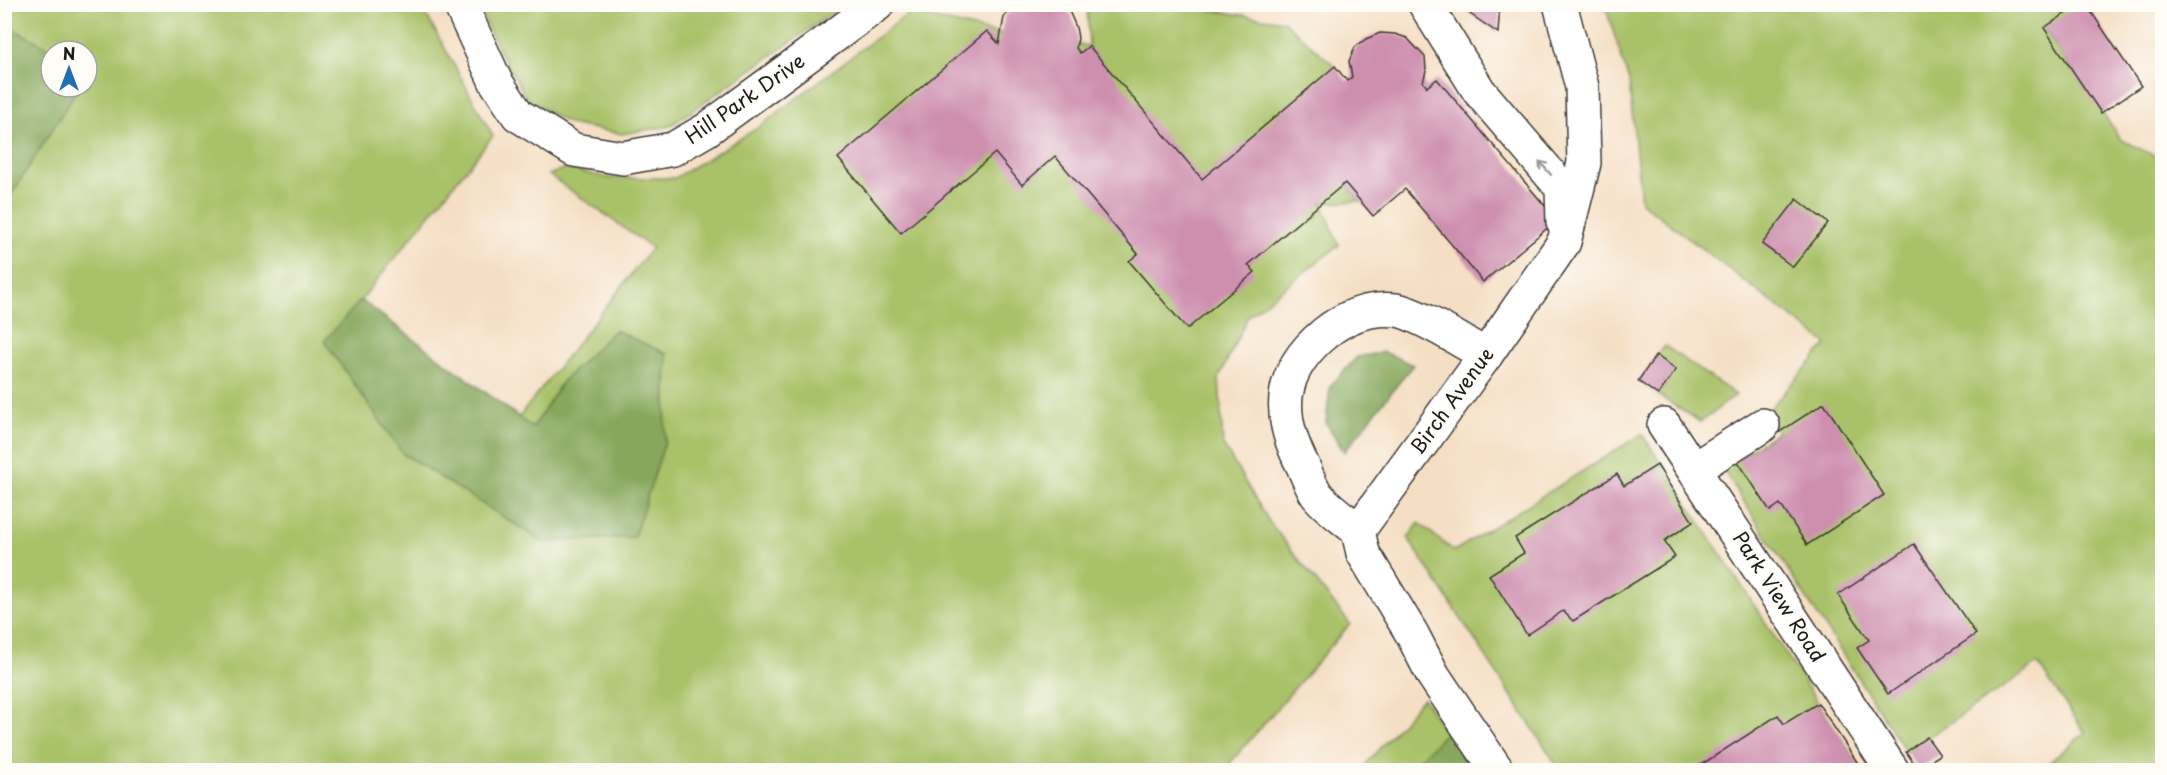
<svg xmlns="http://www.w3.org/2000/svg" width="2167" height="775" viewBox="0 0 2167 775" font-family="'Playpen Sans',sans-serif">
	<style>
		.green { fill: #a9c167; stroke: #626e42; stroke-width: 1.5; fill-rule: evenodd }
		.forest { fill: #86a75c; stroke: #51623c; stroke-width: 1.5 }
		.building { fill: #ce8faf }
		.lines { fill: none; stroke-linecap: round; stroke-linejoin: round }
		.minor-casing { stroke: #3d3935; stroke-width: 36 }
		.minor { stroke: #fff; stroke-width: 33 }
		.oneway { stroke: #999 }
		.labels { text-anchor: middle; stroke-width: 4.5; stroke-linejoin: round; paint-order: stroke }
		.street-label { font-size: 20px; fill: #1c1c1c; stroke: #fdfcf7 }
	</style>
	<rect width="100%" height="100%" fill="#fdfcf7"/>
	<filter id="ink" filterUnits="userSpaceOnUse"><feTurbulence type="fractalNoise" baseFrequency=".0167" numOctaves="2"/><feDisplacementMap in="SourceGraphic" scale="12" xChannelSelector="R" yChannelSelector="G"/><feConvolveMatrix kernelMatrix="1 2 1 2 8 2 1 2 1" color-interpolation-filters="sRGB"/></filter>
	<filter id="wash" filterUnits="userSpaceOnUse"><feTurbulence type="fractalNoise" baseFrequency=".008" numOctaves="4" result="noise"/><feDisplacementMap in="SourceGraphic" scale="24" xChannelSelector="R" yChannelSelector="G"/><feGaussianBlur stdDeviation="1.35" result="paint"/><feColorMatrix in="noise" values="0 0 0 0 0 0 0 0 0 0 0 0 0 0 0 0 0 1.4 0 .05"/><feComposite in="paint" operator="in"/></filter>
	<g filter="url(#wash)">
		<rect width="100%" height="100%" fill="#f5dfc4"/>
		<g class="green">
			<path d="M 5,5 L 421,5 L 493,136 L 361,300 L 519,417 L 652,248 L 549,175 L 565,168 L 608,178 L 675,178 L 756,129 L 909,13 L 987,31 L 1089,46 L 1087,5 L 1176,5 L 1283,21 L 1335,66 L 1345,183 L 1360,201 L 1322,203 L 1339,245 L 1248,316 L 1219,378 L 1223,445 L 1270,523 L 1350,624 L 1224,770 L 5,770 ZM 51,51 L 87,51 L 87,87 L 51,87 Z"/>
			<path d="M 477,5 L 844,5 L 670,126 L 622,134 L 569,124 L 528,100 L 501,55 Z"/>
			<path d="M 1605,5 L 2080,5 L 2044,29 L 2121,140 L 2162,159 L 2162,770 L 2051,770 L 2047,764 L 2085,733 L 2038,664 L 1906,752 L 1722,468 L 1778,432 L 1765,414 L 1827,344 L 1641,202 L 1629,81 Z"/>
			<path d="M 1665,346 L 1736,395 L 1700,422 L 1658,395 L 1675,370 L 1656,356 Z"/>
			<path d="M 1642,434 L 1862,770 L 1560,770 L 1408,538 L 1419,523 L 1454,551 Z"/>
			<path d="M 1423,698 L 1471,770 L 1361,770 Z"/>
		</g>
		<g class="forest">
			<path d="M 5,25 L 44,45 L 51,53 L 51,87 L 79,87 L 5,205 Z"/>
			<path d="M 361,300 L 533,428 L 562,382 L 615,330 L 667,354 L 665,442 L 634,537 L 543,542 L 403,454 L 324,341 Z"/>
			<path d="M 1384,352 L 1413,365 L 1344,452 L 1326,423 L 1330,386 L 1357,357 Z"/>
			<path d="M 1446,733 L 1471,770 L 1408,770 Z"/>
		</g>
		<g id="blocks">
			<g class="building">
				<path d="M 1017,4 L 1058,4 L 1069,11 L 1076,27 L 1078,38 L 1076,48 L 1080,53 L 1089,46 L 1202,179 L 1335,66 L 1347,81 L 1352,77 L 1349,61 L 1355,47 L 1366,39 L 1380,33 L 1395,34 L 1407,38 L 1425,57 L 1426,71 L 1423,82 L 1427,87 L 1437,79 L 1557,220 L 1483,282 L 1405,189 L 1373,216 L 1345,183 L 1248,265 L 1255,272 L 1187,329 L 1129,261 L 1138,254 L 1055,156 L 1022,185 L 995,153 L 901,233 L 838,158 L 987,31 L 999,44 L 1004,17 Z"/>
				<path d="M 1463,4 L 1500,4 L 1498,33 L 1470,14 Z"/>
				<path d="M 2080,4 L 2086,4 L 2141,86 L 2101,113 L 2044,28 Z"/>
				<path d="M 1797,199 L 1828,223 L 1793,267 L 1762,244 Z"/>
				<path d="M 1656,355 L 1676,370 L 1658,395 L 1638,381 Z"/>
				<path d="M 1824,403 L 1884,495 L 1807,545 L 1780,504 L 1770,511 L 1737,460 Z"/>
				<path d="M 1657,465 L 1693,522 L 1664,541 L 1675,557 L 1573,621 L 1563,611 L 1527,635 L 1489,575 L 1524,553 L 1515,538 L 1617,474 L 1624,486 Z"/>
				<path d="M 1914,544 L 1976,634 L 1888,694 L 1857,648 L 1869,640 L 1838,595 Z"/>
				<path d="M 1818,703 L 1859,765 L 1851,770 L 1693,770 L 1778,715 L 1784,724 Z"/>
				<path d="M 1927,737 L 1940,755 L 1918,769 L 1906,752 Z"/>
			</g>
		</g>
	</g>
	<g filter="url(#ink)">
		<use href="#blocks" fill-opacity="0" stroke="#3d3935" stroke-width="1.5"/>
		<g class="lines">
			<g class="minor-casing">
				<g id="minor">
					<path d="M 460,4 L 496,82 L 518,115 L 574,150 L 623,158 L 673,149 L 706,130 L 878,4"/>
					<path d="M 1425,4 L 1479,91 L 1562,188 L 1563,222"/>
					<path d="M 1664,425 L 1892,770"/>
					<path d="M 1694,469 L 1763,425"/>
					<path d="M 1358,531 C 1346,520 1326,507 1317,495 C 1311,487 1307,475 1303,466 C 1276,414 1278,372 1325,333 C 1346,316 1369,307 1396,310 C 1418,313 1465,344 1486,355"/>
					<path d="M 1497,770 L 1433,675 L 1412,634 L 1363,553 L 1358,531 L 1486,355 L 1564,242 L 1584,163 L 1582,87 L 1560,4"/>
				</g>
			</g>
			<use href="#minor" class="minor"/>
		</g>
		<defs><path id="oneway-shaft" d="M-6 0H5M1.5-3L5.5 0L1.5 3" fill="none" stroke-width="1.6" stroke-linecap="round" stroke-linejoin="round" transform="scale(1.5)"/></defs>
		<use class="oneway" href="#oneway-shaft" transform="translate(1545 168) rotate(-131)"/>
	</g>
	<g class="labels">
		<g class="street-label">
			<text transform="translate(745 99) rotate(-35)" y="7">Hill Park Drive</text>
			<text transform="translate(1452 401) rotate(-54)" y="7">Birch Avenue</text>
			<text transform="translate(1779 597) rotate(57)" y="7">Park View Road</text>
		</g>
	</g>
	<rect width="2167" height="775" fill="none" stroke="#fdfcf7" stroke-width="24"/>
	<g transform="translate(69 69)"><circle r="28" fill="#fdfcf7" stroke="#a3a29f" stroke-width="1.5"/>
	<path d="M0-4.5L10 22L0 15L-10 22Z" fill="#1f6fb2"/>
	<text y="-9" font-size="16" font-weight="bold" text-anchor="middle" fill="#1c1c1c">N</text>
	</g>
</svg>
